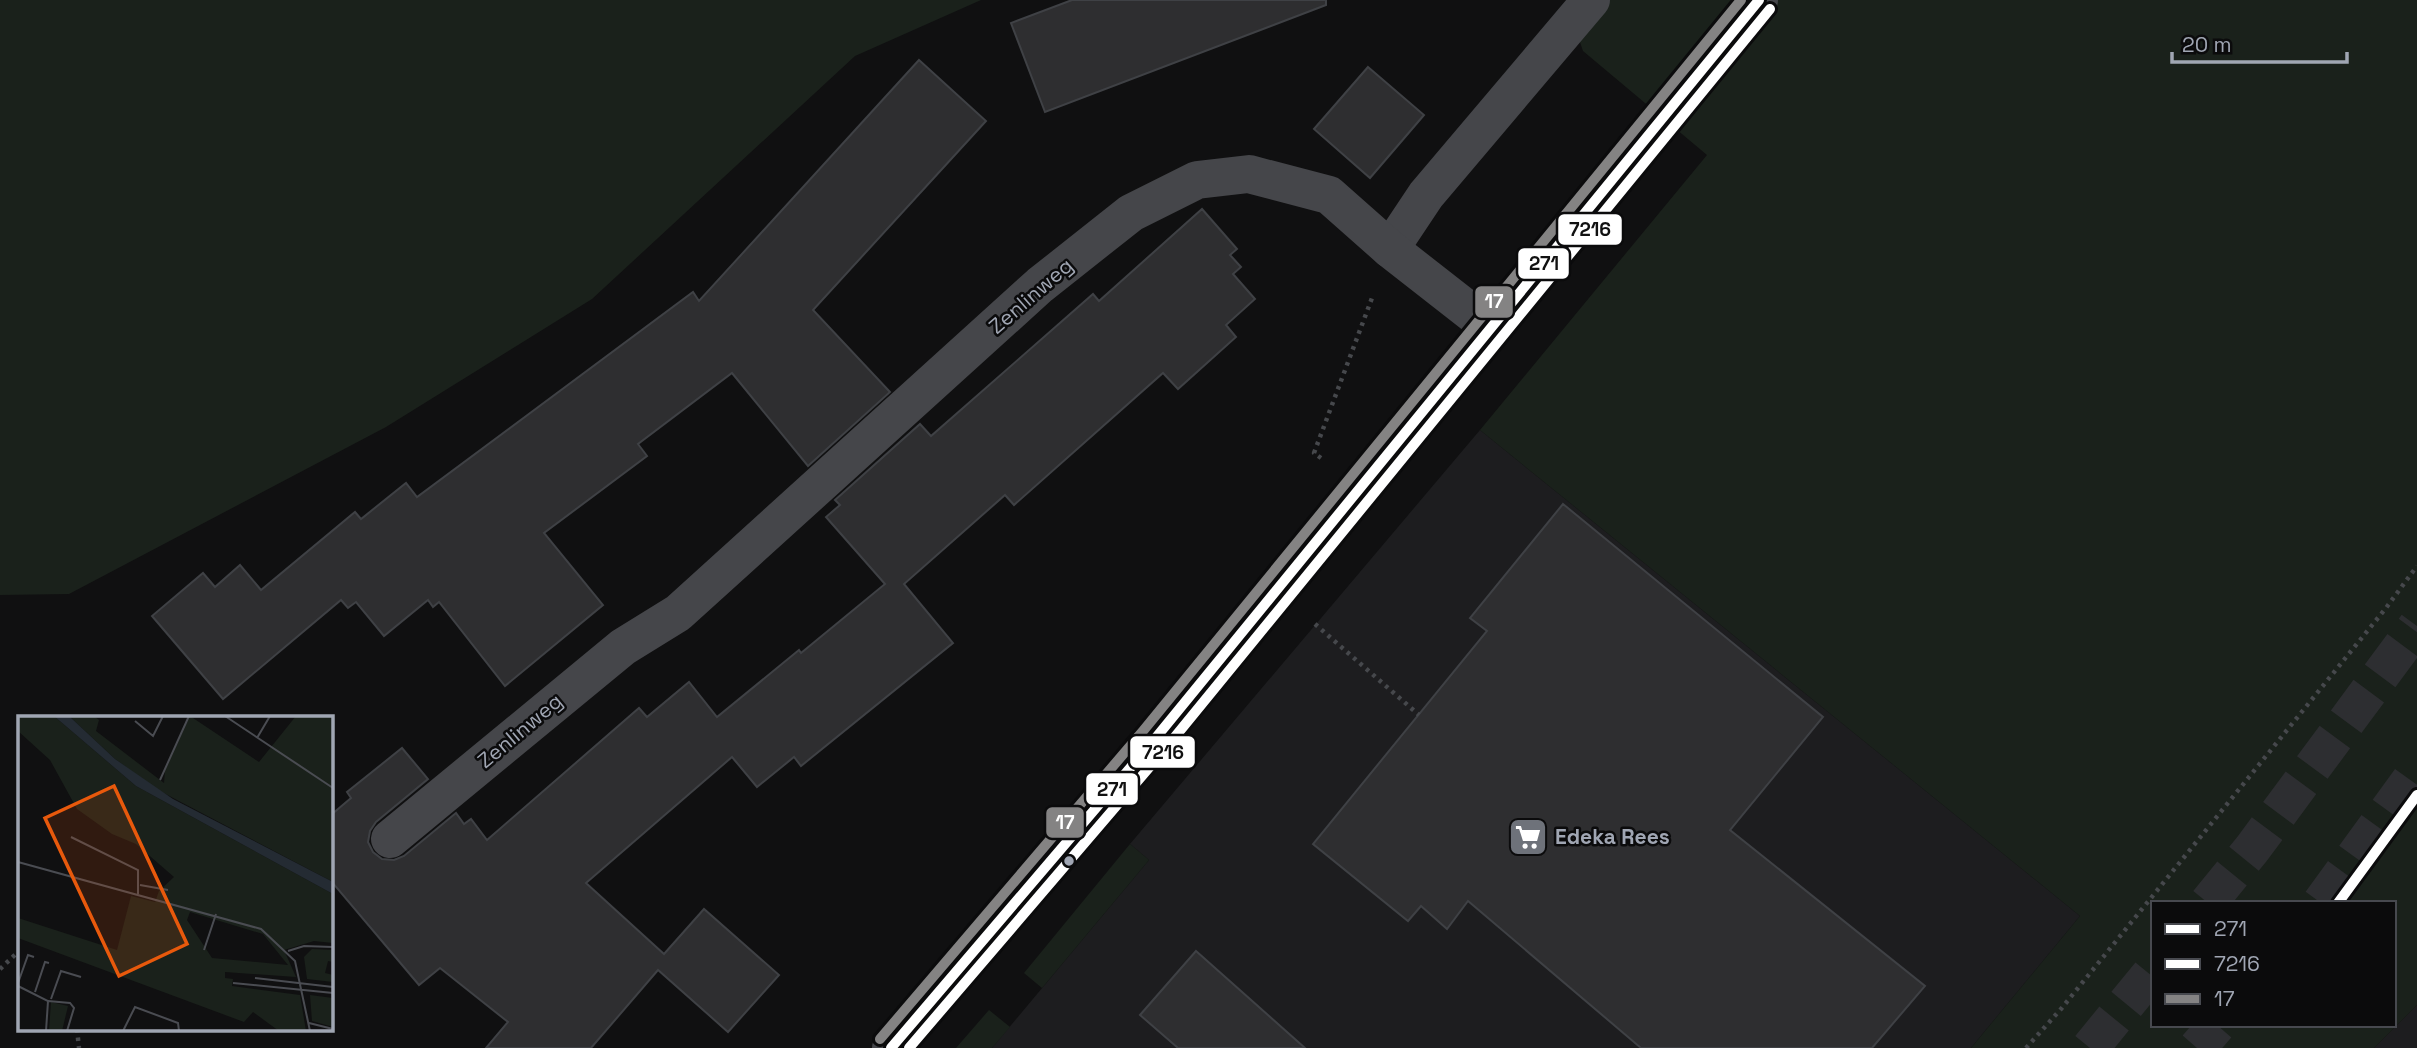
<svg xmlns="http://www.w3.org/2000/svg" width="2417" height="1048" viewBox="0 0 2417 1048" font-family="'Space Grotesk',sans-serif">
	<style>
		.built { fill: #1d1d1f }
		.green { fill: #1a211b; fill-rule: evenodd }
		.building { fill: #2e2e30; stroke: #3f4145; stroke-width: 2 }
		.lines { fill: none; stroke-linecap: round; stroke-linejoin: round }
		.highway-tunnel { stroke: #2d2e31; stroke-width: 38; stroke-dasharray: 38 19; stroke-linecap: butt }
		.path { stroke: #46484c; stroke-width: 4.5; stroke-dasharray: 3.5 5; stroke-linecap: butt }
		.minor { stroke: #45464a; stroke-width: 38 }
		.bus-1-casing { stroke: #0b0b0c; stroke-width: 16 }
		.bus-2-casing { stroke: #0b0b0c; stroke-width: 16 }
		.bus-3-casing { stroke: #0b0b0c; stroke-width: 16 }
		.bus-1 { stroke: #fff; stroke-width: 10 }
		.bus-2 { stroke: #fff; stroke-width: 10 }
		.bus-3 { stroke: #848383; stroke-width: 10 }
		.bus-dot { fill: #a0a6b3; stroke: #0b0b0c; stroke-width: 2.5 }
		.labels { text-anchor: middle; stroke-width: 5; stroke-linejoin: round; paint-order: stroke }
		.street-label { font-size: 21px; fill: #a0a6b3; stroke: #0b0b0c }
		.poi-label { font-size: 21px; font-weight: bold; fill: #a0a6b3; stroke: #0b0b0c; text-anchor: start }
		.inset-road { fill: none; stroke: #4a4c52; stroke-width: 2 }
		.view { fill: #e8590c; fill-opacity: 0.15; stroke: #e8590c; stroke-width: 3.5 }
		.inset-edge { fill: none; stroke: #a0a6b3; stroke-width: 3.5 }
		.line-badge { stroke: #0b0b0c; stroke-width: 2.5 }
		.badge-label { font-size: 19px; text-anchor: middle; font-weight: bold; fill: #fff }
		.pale-badge-label { font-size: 19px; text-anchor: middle; font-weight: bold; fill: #111 }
	</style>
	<rect width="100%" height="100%" fill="#101011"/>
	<g class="built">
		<path d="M 1480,430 L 2080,916 L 1971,1048 L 992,1048 L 1149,860 L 1130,844 Z"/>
		<path d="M 2417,1005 L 2417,1048 L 2374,1048 Z"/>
	</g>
	<g class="green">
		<path d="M 0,0 L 981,0 L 855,56 L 592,299 L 386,427 L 69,594 L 0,595 Z"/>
		<path d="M 1566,0 L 2417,0 L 2417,1005 L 2374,1048 L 1971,1048 L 2080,916 L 1480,430 L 1707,155 L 1583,51 ZM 2153,903 L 2394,903 L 2394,1025 L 2153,1025 Z"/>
		<path d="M 1130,844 L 1149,860 L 1042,988 L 1024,973 Z"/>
		<path d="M 989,1010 L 1010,1027 L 992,1048 L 956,1048 Z"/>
	</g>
	<g class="building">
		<path d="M 1072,0 L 1326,0 L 1326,5 L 1045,112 L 1011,23 Z"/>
		<path d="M 919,60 L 986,121 L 813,310 L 890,392 L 808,466 L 732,373 L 638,444 L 647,456 L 544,533 L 603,605 L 505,686 L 439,602 L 433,607 L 428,600 L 384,636 L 356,602 L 348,608 L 341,600 L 223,699 L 152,616 L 203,573 L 215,587 L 240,565 L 261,590 L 355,512 L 361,519 L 406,483 L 417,497 L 693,292 L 699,301 Z"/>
		<path d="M 1368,67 L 1424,115 L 1370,178 L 1314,129 Z"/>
		<path d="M 1202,209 L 1237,249 L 1230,255 L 1241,267 L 1233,274 L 1255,299 L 1226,325 L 1236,337 L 1178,389 L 1163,373 L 1014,505 L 1005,495 L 904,584 L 953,643 L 801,766 L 794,757 L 757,787 L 732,757 L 586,883 L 664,954 L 704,909 L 779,975 L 728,1032 L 658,970 L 591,1048 L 486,1048 L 508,1022 L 440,968 L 419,985 L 331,881 L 331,815 L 351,798 L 347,792 L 402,748 L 428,779 L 376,822 L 370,831 L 368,842 L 373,852 L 382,859 L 394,860 L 404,856 L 456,813 L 464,824 L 471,819 L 487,840 L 639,708 L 647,717 L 689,682 L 717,717 L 799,650 L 801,653 L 885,584 L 826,517 L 840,505 L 835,500 L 920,424 L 931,436 L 1093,294 L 1099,301 Z"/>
		<path d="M 1563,504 L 1823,717 L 1730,830 L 1925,986 L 1872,1048 L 1641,1048 L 1468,901 L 1447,929 L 1421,906 L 1408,921 L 1313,844 L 1487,631 L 1470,618 Z"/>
		<path d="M 1196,951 L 1305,1048 L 1178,1048 L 1140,1015 Z"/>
	</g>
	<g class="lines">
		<g class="highway-tunnel">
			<path d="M 2208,903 L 2252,849 L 2417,626"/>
			<path d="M 2321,903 L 2417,771"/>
			<path d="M 2090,1048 L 2153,971"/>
			<path d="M 2197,1048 L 2217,1025"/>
		</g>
		<g class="path">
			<path d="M 1321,458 L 1314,453 L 1372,298"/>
			<path d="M 1315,624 L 1419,715"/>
			<path d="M 0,969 L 19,951"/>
			<path d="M 77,1029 L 79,1048"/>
			<path d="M 2026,1048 L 2061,1009 L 2386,608 L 2417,566"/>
		</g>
		<g class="minor">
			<path d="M 1390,249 L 1426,195 L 1591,0"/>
			<path d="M 390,839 L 623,647 L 678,613 L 1040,285 L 1131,213 L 1197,180 L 1249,174 L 1329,195 L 1390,249 L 1491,328"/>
			<path d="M 891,1048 L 1154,740 L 1759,0"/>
		</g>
		<g class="bus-1-casing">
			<path id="bus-1" d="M 891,1048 L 1154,740 L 1759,0"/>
		</g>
		<g class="bus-2-casing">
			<g id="bus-2">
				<path d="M 2338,903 L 2417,795"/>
				<path d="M 909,1048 L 1165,749 L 1770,9"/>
			</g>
		</g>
		<g class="bus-3-casing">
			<path id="bus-3" d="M 880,1039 L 1143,731 L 1741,0"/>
		</g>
		<use href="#bus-1" class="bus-1"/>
		<use href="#bus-2" class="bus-2"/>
		<use href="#bus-3" class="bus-3"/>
	</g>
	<defs>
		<g id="supermarket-square" transform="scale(2.0125)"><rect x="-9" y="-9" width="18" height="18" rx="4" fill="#6e727a" stroke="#0b0b0c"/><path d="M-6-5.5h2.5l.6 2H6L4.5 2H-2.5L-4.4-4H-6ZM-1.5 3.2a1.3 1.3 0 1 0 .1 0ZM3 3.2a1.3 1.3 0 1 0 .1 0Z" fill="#fff"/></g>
	</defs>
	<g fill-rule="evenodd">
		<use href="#supermarket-square" x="1528" y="837"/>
	</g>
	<circle class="bus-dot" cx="1069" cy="861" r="6"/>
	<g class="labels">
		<g class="street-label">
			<text transform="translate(1031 296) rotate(-41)" y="7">Zenlinweg</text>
			<text transform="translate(520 731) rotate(-40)" y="7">Zenlinweg</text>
		</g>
		<g class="poi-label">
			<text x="1555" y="844">Edeka Rees</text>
		</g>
	</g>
	<g transform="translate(18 716)">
		<rect width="315" height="315" fill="#101011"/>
		<path d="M 0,0 L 36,0 L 118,70 L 315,178 L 315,227 L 296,225 L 266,234 L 278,261 L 207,256 L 207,262 L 215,263 L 214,270 L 282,279 L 288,315 L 261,315 L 235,296 L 226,306 L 0,222 L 0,202 L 99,234 L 113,180 L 137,186 L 141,175 L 156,161 L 118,128 L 94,118 L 59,93 L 32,44 L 0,15 ZM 172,196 L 245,218 L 270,249 L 194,242 L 169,204 ZM 51,0 L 76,0 L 81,4 L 78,15 L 146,67 L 147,55 L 172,0 L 241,46 L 278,0 L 315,0 L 315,166 L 140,74 L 97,43 ZM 294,233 L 315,234 L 315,246 L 310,245 L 307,257 L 315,259 L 315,266 L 289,263 L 286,241 ZM 292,279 L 315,282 L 315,311 L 294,305 ZM 33,286 L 50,290 L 44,315 L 31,315 Z" fill="#1a211b" fill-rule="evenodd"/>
		<path d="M 36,0 L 51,0 L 97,43 L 155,83 L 315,166 L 315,178 L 118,70 Z" fill="#242b33"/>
		<path class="inset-road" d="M 207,0 L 315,72M 117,5 L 135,20 L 145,0M 239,22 L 252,0M 142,64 L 171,0M 53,121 L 120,154 L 120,178M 0,146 L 243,213 L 277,245 L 292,315M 122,169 L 150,174M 186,234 L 198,198M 270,235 L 286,230 L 315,231M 237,262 L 315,271M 0,267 L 10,239 L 16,241M 215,267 L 315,277M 0,270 L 30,285 L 28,315M 17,276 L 27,246 L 31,247M 33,283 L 43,255 L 63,261M 30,285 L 52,287 L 56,292 L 49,315M 291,307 L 315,313M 105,315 L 117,291 L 160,307 L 161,315"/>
		<path class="view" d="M 96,70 L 169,228 L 101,260 L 27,102 Z"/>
		<rect width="315" height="315" class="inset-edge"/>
	</g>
	<g class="line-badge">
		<rect x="1557" y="213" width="66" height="33" rx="7" fill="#fff"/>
		<rect x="1517" y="247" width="53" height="33" rx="7" fill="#fff"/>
		<rect x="1474" y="285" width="40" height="34" rx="7" fill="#848383"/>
		<rect x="1129" y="735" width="67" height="34" rx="7" fill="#fff"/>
		<rect x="1085" y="772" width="54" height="34" rx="7" fill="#fff"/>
		<rect x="1045" y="806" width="40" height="33" rx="7" fill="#848383"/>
	</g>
	<g class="badge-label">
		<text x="1494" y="308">17</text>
		<text x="1065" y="829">17</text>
	</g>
	<g class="pale-badge-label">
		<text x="1590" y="236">7216</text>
		<text x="1544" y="270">271</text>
		<text x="1163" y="759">7216</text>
		<text x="1112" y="796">271</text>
	</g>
	<rect x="2151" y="901" width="245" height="126" fill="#0b0b0c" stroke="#47494f" stroke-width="2"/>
	<rect x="2165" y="924" width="35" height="10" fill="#ffffff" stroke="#47494f" stroke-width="2"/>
	<text x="2214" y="936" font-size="21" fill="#a0a6b3">271</text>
	<rect x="2165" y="959" width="35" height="10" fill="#ffffff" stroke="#47494f" stroke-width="2"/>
	<text x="2214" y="971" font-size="21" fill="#a0a6b3">7216</text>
	<rect x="2165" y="994" width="35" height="10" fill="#848383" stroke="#47494f" stroke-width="2"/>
	<text x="2214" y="1006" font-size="21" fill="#a0a6b3">17</text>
	<path d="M2172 52v10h175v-10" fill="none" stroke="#a0a6b3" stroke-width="3.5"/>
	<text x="2182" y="52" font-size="21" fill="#a0a6b3" stroke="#0b0b0c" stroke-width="5" paint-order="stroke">20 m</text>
</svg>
